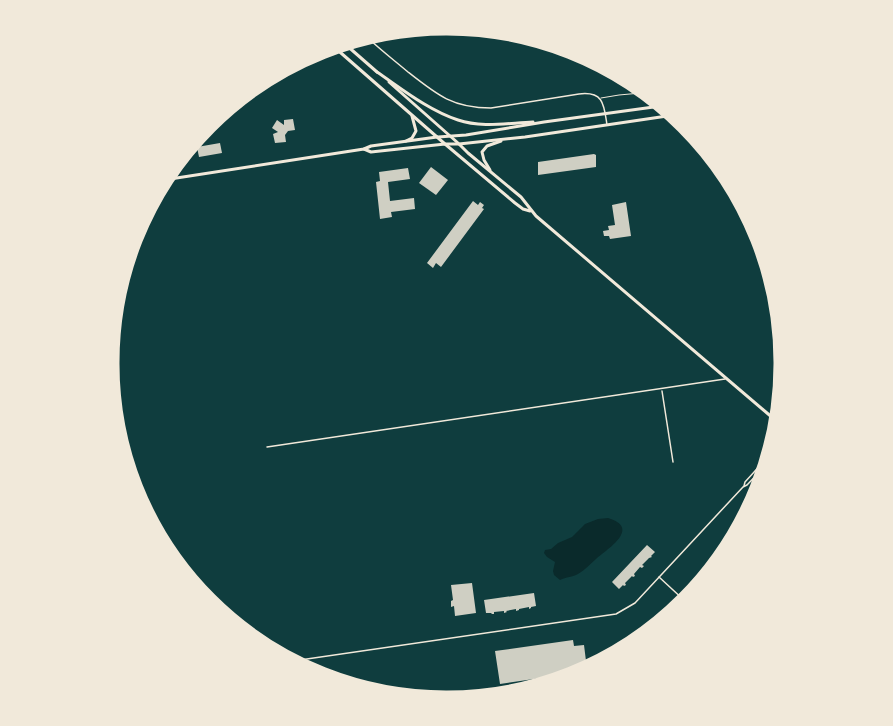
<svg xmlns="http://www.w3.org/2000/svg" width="893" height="726" viewBox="0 0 893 726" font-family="Quicksand,sans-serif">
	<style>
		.water { fill: #0a2a2b }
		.building { fill: #cfcfc3 }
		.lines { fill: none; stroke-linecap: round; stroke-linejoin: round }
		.service { stroke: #f1e9da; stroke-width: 1 }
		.minor { stroke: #f1e9da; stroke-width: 1.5 }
		.primary { stroke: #f1e9da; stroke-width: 3 }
		.trunk { stroke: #f1e9da; stroke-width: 3 }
		.rim { fill: none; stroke: #f1e9da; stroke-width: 3 }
	</style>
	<rect width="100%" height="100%" fill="#0f3d3e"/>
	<path class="water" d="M 608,518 C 641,528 609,548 596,559 C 590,564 585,570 578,574 C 573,577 566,577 560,580 L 554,575 L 553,571 L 555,562 L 547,557 L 544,553 L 545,550 L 551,549 L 558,543 L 572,537 L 585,524 L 598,519 Z"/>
	<g class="building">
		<path d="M 293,119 L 295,130 L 288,131 L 285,135 L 286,142 L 275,143 L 273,134 L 278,132 L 272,128 L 277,120 L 284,125 L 284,120 Z"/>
		<path d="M 220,143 L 222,153 L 199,157 L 197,147 Z"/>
		<path d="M 594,154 L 596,155 L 596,167 L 538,175 L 538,162 Z"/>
		<path d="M 431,167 L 448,180 L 436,195 L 419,183 Z"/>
		<path d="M 408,168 L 410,179 L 388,182 L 390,201 L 414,198 L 415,209 L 391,212 L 392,217 L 380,219 L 376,182 L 380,181 L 379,172 Z"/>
		<path d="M 473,201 L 478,205 L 480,202 L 484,205 L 482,208 L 484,209 L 441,267 L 436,263 L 433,268 L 427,263 Z"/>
		<path d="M 626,202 L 631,236 L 610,239 L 609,236 L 604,236 L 603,231 L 609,230 L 608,226 L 615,225 L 612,205 Z"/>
		<path d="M 647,545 L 655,552 L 651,556 L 652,557 L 649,558 L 642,565 L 644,566 L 642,568 L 640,567 L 634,574 L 635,576 L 633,577 L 632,576 L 625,583 L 626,585 L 624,586 L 623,585 L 619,589 L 612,582 Z"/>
		<path d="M 472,583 L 476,613 L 455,616 L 454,606 L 451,607 L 451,601 L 453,600 L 451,585 Z"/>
		<path d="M 534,593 L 536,606 L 531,607 L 531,608 L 529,609 L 529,607 L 519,609 L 519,610 L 516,611 L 516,609 L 506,611 L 507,612 L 504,613 L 504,611 L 494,612 L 494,614 L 492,614 L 491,613 L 486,613 L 484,600 Z"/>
		<path d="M 573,640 L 574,646 L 584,645 L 587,669 L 582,672 L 500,684 L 495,651 Z"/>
	</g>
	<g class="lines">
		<path class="service" d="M 601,98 L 619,95 L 641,93"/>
		<g class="minor">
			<path d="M 369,39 C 382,51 395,61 408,72 C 437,95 453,108 491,108 L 579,94 C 604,91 604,105 607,125"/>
			<path d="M 662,391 L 673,462"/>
			<path d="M 267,447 L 725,379"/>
			<path d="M 744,486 L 745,482 L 766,459"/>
			<path d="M 659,577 L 686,602"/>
			<path d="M 293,661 L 616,614 L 635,603 L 743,487 L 747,485 L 765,466"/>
		</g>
		<g class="primary">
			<path d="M 459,144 L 468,153 L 521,197 L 536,216 L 774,419"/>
			<path d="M 364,149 L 371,152 L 445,144 L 515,203 L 523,209 L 530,211"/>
			<path d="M 170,179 L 364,149 L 371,146 L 437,137"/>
		</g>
		<g class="trunk">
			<path d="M 345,44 L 377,72"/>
			<path d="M 333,46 L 445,144 L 459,144 L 525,137 L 674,115"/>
			<path d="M 377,72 C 402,89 428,110 458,120 C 481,128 508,123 533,122"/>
			<path d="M 389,82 L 458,143"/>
			<path d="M 438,137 L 466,135 L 544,122 L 661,106"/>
			<path d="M 406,141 L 412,138 L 416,131 L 412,116"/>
			<path d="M 490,170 L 484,160 L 482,152 L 487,146 L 501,141"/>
		</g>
	</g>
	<path d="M0 0H893V726H0ZM446 34H447A328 328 0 0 1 775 362V364A328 328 0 0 1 447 692H446A328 328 0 0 1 118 364V362A328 328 0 0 1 446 34Z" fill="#f1e9da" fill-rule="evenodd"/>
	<path class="rim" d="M446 34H447A328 328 0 0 1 775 362V364A328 328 0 0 1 447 692H446A328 328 0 0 1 118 364V362A328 328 0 0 1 446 34Z"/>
</svg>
